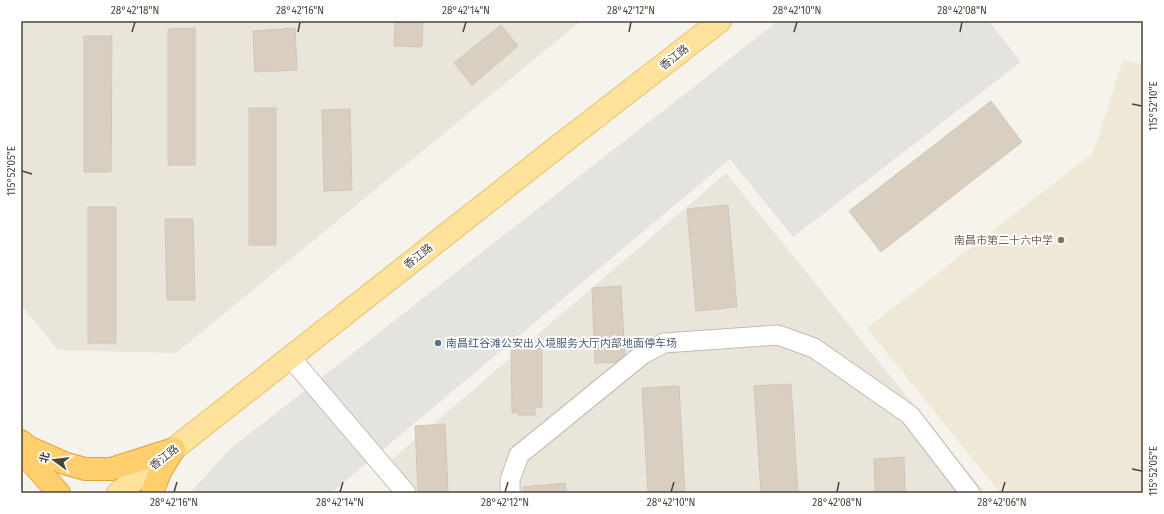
<svg xmlns="http://www.w3.org/2000/svg" width="1164" height="514" viewBox="0 0 1164 514" font-family="'Fira Sans','Noto Sans SC',sans-serif">
	<style>
		.residential { fill: #eae5da }
		.education { fill: #efe8d6 }
		.parking { fill: #e5e3e0 }
		.building { fill: #d8cfc1; stroke: #d3c7b4 }
		.lines { fill: none; stroke-linecap: round; stroke-linejoin: round }
		.minor-casing { stroke: #c2bbae; stroke-width: 21 }
		.major-casing { stroke: #e6c16a; stroke-width: 24 }
		.highway-casing { stroke: #e0a43c; stroke-width: 24 }
		.minor { stroke: #fff; stroke-width: 19 }
		.major { stroke: #ffe39c; stroke-width: 22 }
		.highway { stroke: #ffcf6e; stroke-width: 22 }
		.ticks { fill: none; stroke: #4b4439; stroke-width: 1.5 }
		.education-dot { fill: #8d6e63; stroke: #fff; stroke-width: 1.5 }
		.service-dot { fill: #5c6f8a; stroke: #fff; stroke-width: 1.5 }
		.labels { text-anchor: middle; stroke-width: 4; stroke-linejoin: round; paint-order: stroke }
		.street-label { font-size: 11px; fill: #4b4439; stroke: #fff }
		.education-label { font-size: 11px; fill: #785e54; stroke: #fff; text-anchor: end }
		.service-label { font-size: 11px; fill: #4e5e75; stroke: #fff; text-anchor: start }
		.neatline { fill: none; stroke: #4b4439; stroke-width: 1.5 }
		.ticks-label { font-size: 10px; text-anchor: middle; fill: #4b4439 }
	</style>
	<rect width="100%" height="100%" fill="#f6f3ec"/>
	<g class="residential">
		<path d="M 21,21 L 581,21 L 176,353 L 58,350 L 21,305 Z"/>
		<path d="M 726,173 L 985,493 L 401,493 L 383,467 Z"/>
	</g>
	<path class="education" d="M 1123,60 L 1143,64 L 1143,493 L 1000,493 L 867,328 L 1093,153 Z"/>
	<path class="parking" d="M 778,21 L 989,21 L 1021,62 L 793,237 L 730,159 L 331,493 L 190,493 L 230,449 Z"/>
	<g class="building">
		<path d="M 395,21 L 423,21 L 422,47 L 394,46 Z"/>
		<path d="M 501,25 L 518,46 L 472,85 L 454,63 Z"/>
		<path d="M 195,28 L 195,165 L 168,165 L 168,29 Z"/>
		<path d="M 295,28 L 297,70 L 255,72 L 253,31 Z"/>
		<path d="M 84,36 L 112,36 L 111,172 L 84,172 Z"/>
		<path d="M 991,101 L 1022,142 L 881,252 L 849,211 Z"/>
		<rect x="249" y="108" width="27" height="137"/>
		<path d="M 350,109 L 352,190 L 324,191 L 322,110 Z"/>
		<path d="M 728,205 L 737,307 L 696,311 L 687,209 Z"/>
		<rect x="88" y="207" width="28" height="136"/>
		<path d="M 165,219 L 193,219 L 195,300 L 167,300 Z"/>
		<path d="M 621,286 L 625,362 L 595,363 L 592,288 Z"/>
		<path d="M 511,345 L 542,345 L 542,407 L 535,407 L 535,415 L 518,415 L 518,412 L 512,413 Z"/>
		<path d="M 791,384 L 798,493 L 761,493 L 754,386 Z"/>
		<path d="M 679,386 L 685,493 L 648,493 L 642,388 Z"/>
		<path d="M 445,424 L 448,493 L 418,493 L 415,426 Z"/>
		<path d="M 904,457 L 905,493 L 875,493 L 874,459 Z"/>
		<path d="M 565,483 L 566,493 L 523,493 L 523,487 Z"/>
	</g>
	<g class="lines">
		<g class="minor-casing">
			<g id="minor">
				<path d="M 290,357 L 406,493"/>
				<path d="M 510,493 L 510,480 L 519,455 L 643,354 L 664,343 L 778,335 L 814,348 L 910,415 L 970,493"/>
			</g>
		</g>
		<g class="major-casing">
			<path id="major" d="M 118,493 L 556,148 L 720,21"/>
		</g>
		<g class="highway-casing">
			<g id="highway">
				<path d="M 21,441 L 28,447 L 64,463 L 85,469 L 111,469 L 174,449"/>
				<path d="M 21,451 L 59,493"/>
				<path d="M 152,493 L 160,472 L 174,449"/>
			</g>
		</g>
		<use href="#minor" class="minor"/>
		<use href="#major" class="major"/>
		<use href="#highway" class="highway"/>
	</g>
	<path class="ticks" d="M 132,32 L 135,22M 298,32 L 300,22M 463,32 L 466,22M 629,32 L 631,22M 794,32 L 797,22M 960,32 L 962,22M 1132,104 L 1142,106M 22,171 L 32,174M 1132,469 L 1142,471M 174,492 L 177,482M 340,492 L 343,482M 505,492 L 508,482M 671,492 L 674,482M 837,492 L 839,482M 1002,492 L 1005,482"/>
	<circle class="education-dot" cx="1061" cy="240" r="4"/>
	<circle class="service-dot" cx="438" cy="343" r="4"/>
	<g class="labels">
		<g class="street-label">
			<text transform="translate(674 57) rotate(-38)" y="4">香江路</text>
			<text transform="translate(418 256) rotate(-38)" y="4">香江路</text>
			<text transform="translate(164 457) rotate(-38)" y="4">香江路</text>
		</g>
		<g class="education-label">
			<text x="1053" y="244">南昌市第二十六中学</text>
		</g>
		<g class="service-label">
			<text x="446" y="347">南昌红谷滩公安出入境服务大厅内部地面停车场</text>
		</g>
	</g>
	<rect width="1164" height="514" fill="none" stroke="#ffffff" stroke-width="44"/>
	<g transform="translate(54 460) rotate(285)" stroke="#ffffff" stroke-width="3" paint-order="stroke">
	<path d="M0-3L7 15L0 10L-7 15Z" fill="#4b4439"/>
	<text y="-6" font-size="11" font-weight="bold" text-anchor="middle" fill="#4b4439">北</text>
	</g>
	<rect x="22" y="22" width="1120" height="470" class="neatline"/>
	<g class="ticks-label">
		<text x="135" y="14">28°42'18"N</text>
		<text x="300" y="14">28°42'16"N</text>
		<text x="466" y="14">28°42'14"N</text>
		<text x="631" y="14">28°42'12"N</text>
		<text x="797" y="14">28°42'10"N</text>
		<text x="962" y="14">28°42'08"N</text>
		<text transform="translate(1153 106) rotate(-90)" y="4">115°52'10"E</text>
		<text transform="translate(11 171) rotate(-90)" y="4">115°52'05"E</text>
		<text transform="translate(1153 471) rotate(-90)" y="4">115°52'05"E</text>
		<text x="174" y="506">28°42'16"N</text>
		<text x="340" y="506">28°42'14"N</text>
		<text x="505" y="506">28°42'12"N</text>
		<text x="671" y="506">28°42'10"N</text>
		<text x="837" y="506">28°42'08"N</text>
		<text x="1002" y="506">28°42'06"N</text>
	</g>
</svg>
